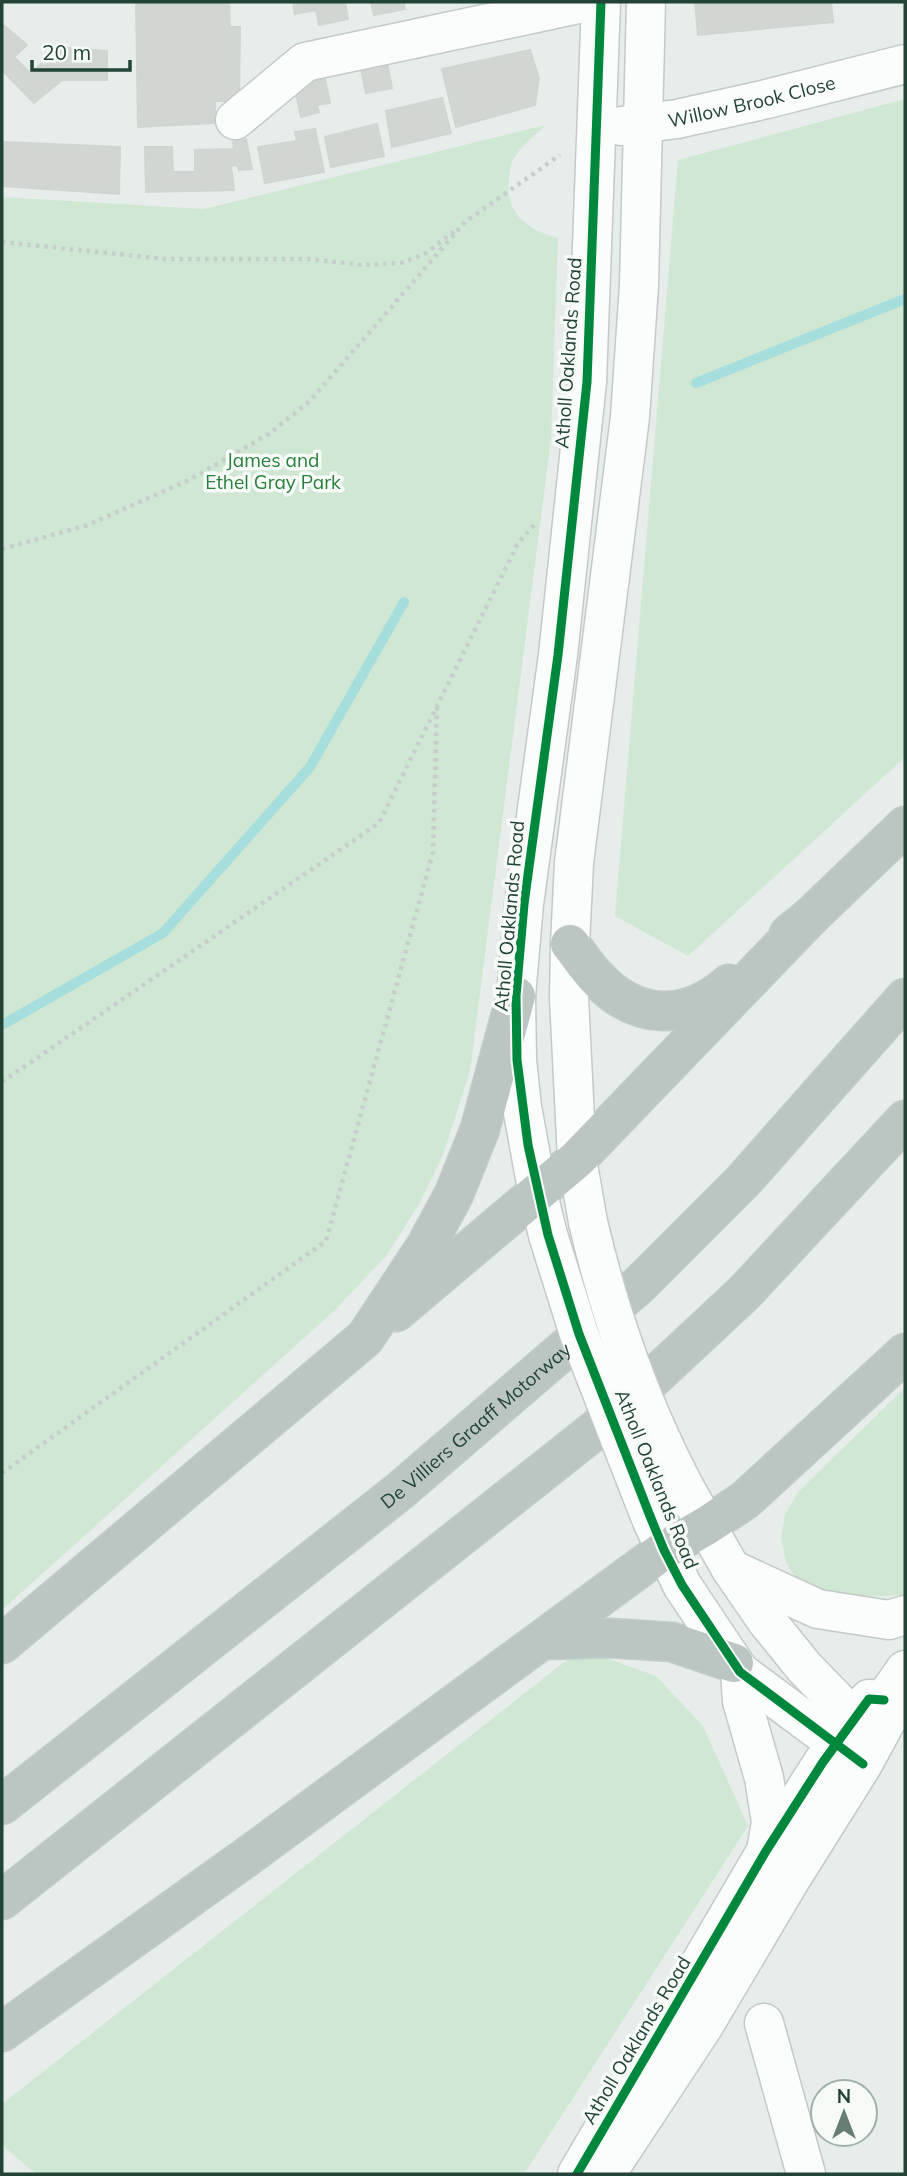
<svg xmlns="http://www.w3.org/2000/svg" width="907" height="2176" viewBox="0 0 907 2176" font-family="Mulish,sans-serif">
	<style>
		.green { fill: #cfe7d3 }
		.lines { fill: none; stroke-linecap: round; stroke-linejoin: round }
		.stream { stroke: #a5dedd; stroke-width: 10 }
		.building { fill: #d1d6d3; stroke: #cfd6d2; stroke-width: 2 }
		.minor-casing { stroke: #c4cac7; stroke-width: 41 }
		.highway-casing { stroke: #c2ccc8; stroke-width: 41 }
		.path { stroke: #c6ceca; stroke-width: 4.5; stroke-dasharray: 3.5 5; stroke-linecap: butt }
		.minor { stroke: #fbfcfc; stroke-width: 38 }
		.highway { stroke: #bbc5c1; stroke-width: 38 }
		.minor-bridge-casing { stroke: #c4cac7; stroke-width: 41; stroke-linecap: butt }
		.minor-bridge { stroke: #fbfcfc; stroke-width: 38 }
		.cycleway-casing { stroke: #f6fbf8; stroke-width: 13 }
		.cycleway { stroke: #00873e; stroke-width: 9 }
		.labels { text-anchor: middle; stroke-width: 7; stroke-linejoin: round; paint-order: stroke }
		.street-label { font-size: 19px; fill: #224335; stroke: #f6fbf8 }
		.park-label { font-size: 19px; fill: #287e3b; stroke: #f6fbf8 }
	</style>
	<rect width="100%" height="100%" fill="#e7edea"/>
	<g class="green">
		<path d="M 905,99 L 905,757 L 688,956 L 615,916 L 678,160 Z"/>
		<path d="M 546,125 C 534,136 520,147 512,161 C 510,166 510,172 509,177 C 504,213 527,230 558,238 L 551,439 L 470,1071 L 443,1155 L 419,1204 L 386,1256 L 335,1310 L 2,1610 L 2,197 L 204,209 Z"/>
		<path d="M 905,1388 L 905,1595 L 858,1597 L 819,1591 L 797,1581 L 786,1562 L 781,1538 L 785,1515 L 798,1492 Z"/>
		<path d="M 581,1649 L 656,1676 L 703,1726 L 748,1826 L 524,2174 L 36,2174 L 2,2145 L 2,2104 Z"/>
	</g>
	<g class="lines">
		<g class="stream">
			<path d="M 696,383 L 905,299"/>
			<path d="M 2,1025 L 163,933 L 310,767 L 404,602"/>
		</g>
	</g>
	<g class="building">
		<path d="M 136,2 L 229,2 L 230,27 L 240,27 L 239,101 L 215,101 L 215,123 L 138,127 Z"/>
		<path d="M 293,2 L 345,2 L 348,19 L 319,25 L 316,10 L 295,14 Z"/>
		<path d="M 371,2 L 403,2 L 405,9 L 374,15 Z"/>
		<path d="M 695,2 L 831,2 L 833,22 L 698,35 Z"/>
		<path d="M 2,24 L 27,45 L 14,57 L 31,74 L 57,47 L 107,51 L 107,80 L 62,80 L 34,103 L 2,70 Z"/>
		<path d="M 530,50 L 539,78 L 535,105 L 456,127 L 442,69 Z"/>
		<path d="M 386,58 L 392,88 L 366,93 L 360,64 Z"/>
		<path d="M 324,74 L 330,103 L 317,105 L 319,112 L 301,117 L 295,89 L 310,85 L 309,77 Z"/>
		<path d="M 442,98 L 451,133 L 392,147 L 386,111 Z"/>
		<path d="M 377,124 L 384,156 L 331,167 L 325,137 Z"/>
		<path d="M 315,129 L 324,172 L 265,183 L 258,147 L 297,141 L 295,132 Z"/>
		<path d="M 246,139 L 252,169 L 239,170 L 237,165 L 231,166 L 234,190 L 146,192 L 145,147 L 172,147 L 173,172 L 195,172 L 195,150 L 234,149 L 233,142 Z"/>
		<path d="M 3,142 L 120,147 L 119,194 L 2,186 Z"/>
	</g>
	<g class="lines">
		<g class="minor-casing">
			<g id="minor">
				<path d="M 235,120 L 305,62 L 588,2"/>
				<path id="s1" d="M 621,126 L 677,119 L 767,99 L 905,64"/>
				<path d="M 588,1222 L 577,1159 L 569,998 L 570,944 L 574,863 L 630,417 L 639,285 L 646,2"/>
				<path d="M 548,1235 L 538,1194 L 522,1107 L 517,1060 L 516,996 L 524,904 L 558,655 L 587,382 L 601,2"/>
				<path d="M 686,1490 L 731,1569 L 766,1620 L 804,1667 L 840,1704 L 876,1730"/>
				<path d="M 652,1521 L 682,1585 L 740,1672 L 857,1759"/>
				<path d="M 731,1569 L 818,1609 L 889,1620 L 905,1615"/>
				<path d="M 740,1672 L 742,1701 L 764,1778 L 771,1822 L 766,1851"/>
				<path d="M 884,1700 L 905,1670"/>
				<path d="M 764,2023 L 806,2174"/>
				<path d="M 577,2174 L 766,1851 L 823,1762 L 869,1699 L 884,1700"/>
				<path d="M 606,2174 L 703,2027 L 789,1882 L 863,1764 L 890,1714 L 884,1700"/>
			</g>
		</g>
		<g class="highway-casing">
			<g id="highway">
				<path d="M 789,934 L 809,918 L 905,826"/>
				<path d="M 570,944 C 579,955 587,968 597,978 C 637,1021 686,1021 729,984"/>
				<path d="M 396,1312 L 577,1159 L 809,918"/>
				<path d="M 544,1640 L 610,1638 L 672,1642 L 734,1663"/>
				<path d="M 2,1644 L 365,1338 L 426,1246 L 454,1194 L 480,1129 L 516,996"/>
				<path id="s2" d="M 2,1805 L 401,1490 L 640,1284 L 743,1181 L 905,998"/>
				<path d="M 2,1900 L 609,1419 L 744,1293 L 905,1120"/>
				<path d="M 2,2032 L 248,1856 L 664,1550 L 706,1526 L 745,1500 L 905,1353"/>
			</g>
		</g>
		<g class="path">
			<path d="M 2,242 L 165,259 L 310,259 L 361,265 L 401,263 L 426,253 L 456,230"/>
			<path d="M 2,549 L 88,525 L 189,480 L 269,434 L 310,401 L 465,222 L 560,155"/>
			<path d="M 2,1082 L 379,823 L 518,543 L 536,523"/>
			<path d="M 2,1473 L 326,1241 L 433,852 L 437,704"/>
		</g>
		<use href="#minor" class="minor"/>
		<use href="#highway" class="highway"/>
		<g class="minor-bridge-casing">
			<g id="minor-bridge">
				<path d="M 588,1222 C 610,1316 641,1405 686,1490"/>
				<path d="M 548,1235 L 579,1334 L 650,1516"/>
			</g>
		</g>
		<use href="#minor-bridge" class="minor-bridge"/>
		<g class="cycleway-casing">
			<g id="cycleway">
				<path d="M 601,2 L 587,382 L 558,655 L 524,904 L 516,996 L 517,1060 L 528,1145 L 548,1235 L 579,1334 L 650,1516 L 664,1550 L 682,1585 L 740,1672 L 863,1764"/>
				<path d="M 577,2174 L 766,1851 L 823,1762 L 869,1699 L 884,1700"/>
			</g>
		</g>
		<use href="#cycleway" class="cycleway"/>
	</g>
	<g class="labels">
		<g class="street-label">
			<text dy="7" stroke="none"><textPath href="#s1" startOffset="133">Willow Brook Close</textPath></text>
			<text transform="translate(568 353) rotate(-86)" y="7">Atholl Oaklands Road</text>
			<text transform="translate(509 916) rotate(-85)" y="7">Atholl Oaklands Road</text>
			<text dy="7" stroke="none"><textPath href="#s2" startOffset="607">De Villiers Graaff Motorway</textPath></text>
			<text transform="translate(657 1479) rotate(68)" y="7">Atholl Oaklands Road</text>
			<text transform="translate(636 2040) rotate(-59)" y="7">Atholl Oaklands Road</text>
		</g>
		<g class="park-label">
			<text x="273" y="467">James and<tspan x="273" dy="22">Ethel Gray Park</tspan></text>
		</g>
	</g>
	<rect width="907" height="2176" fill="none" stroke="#224335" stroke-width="7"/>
	<g transform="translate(844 2113)"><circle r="33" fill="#f6fbf8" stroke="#a1b1aa" stroke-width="2"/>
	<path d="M0-5L12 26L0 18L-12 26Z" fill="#677e74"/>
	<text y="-10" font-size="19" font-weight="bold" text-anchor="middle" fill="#224335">N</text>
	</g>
	<path d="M32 60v10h98v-10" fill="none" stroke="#224335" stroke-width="3.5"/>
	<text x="42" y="60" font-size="21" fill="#224335" stroke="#f6fbf8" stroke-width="5" paint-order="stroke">20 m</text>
</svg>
